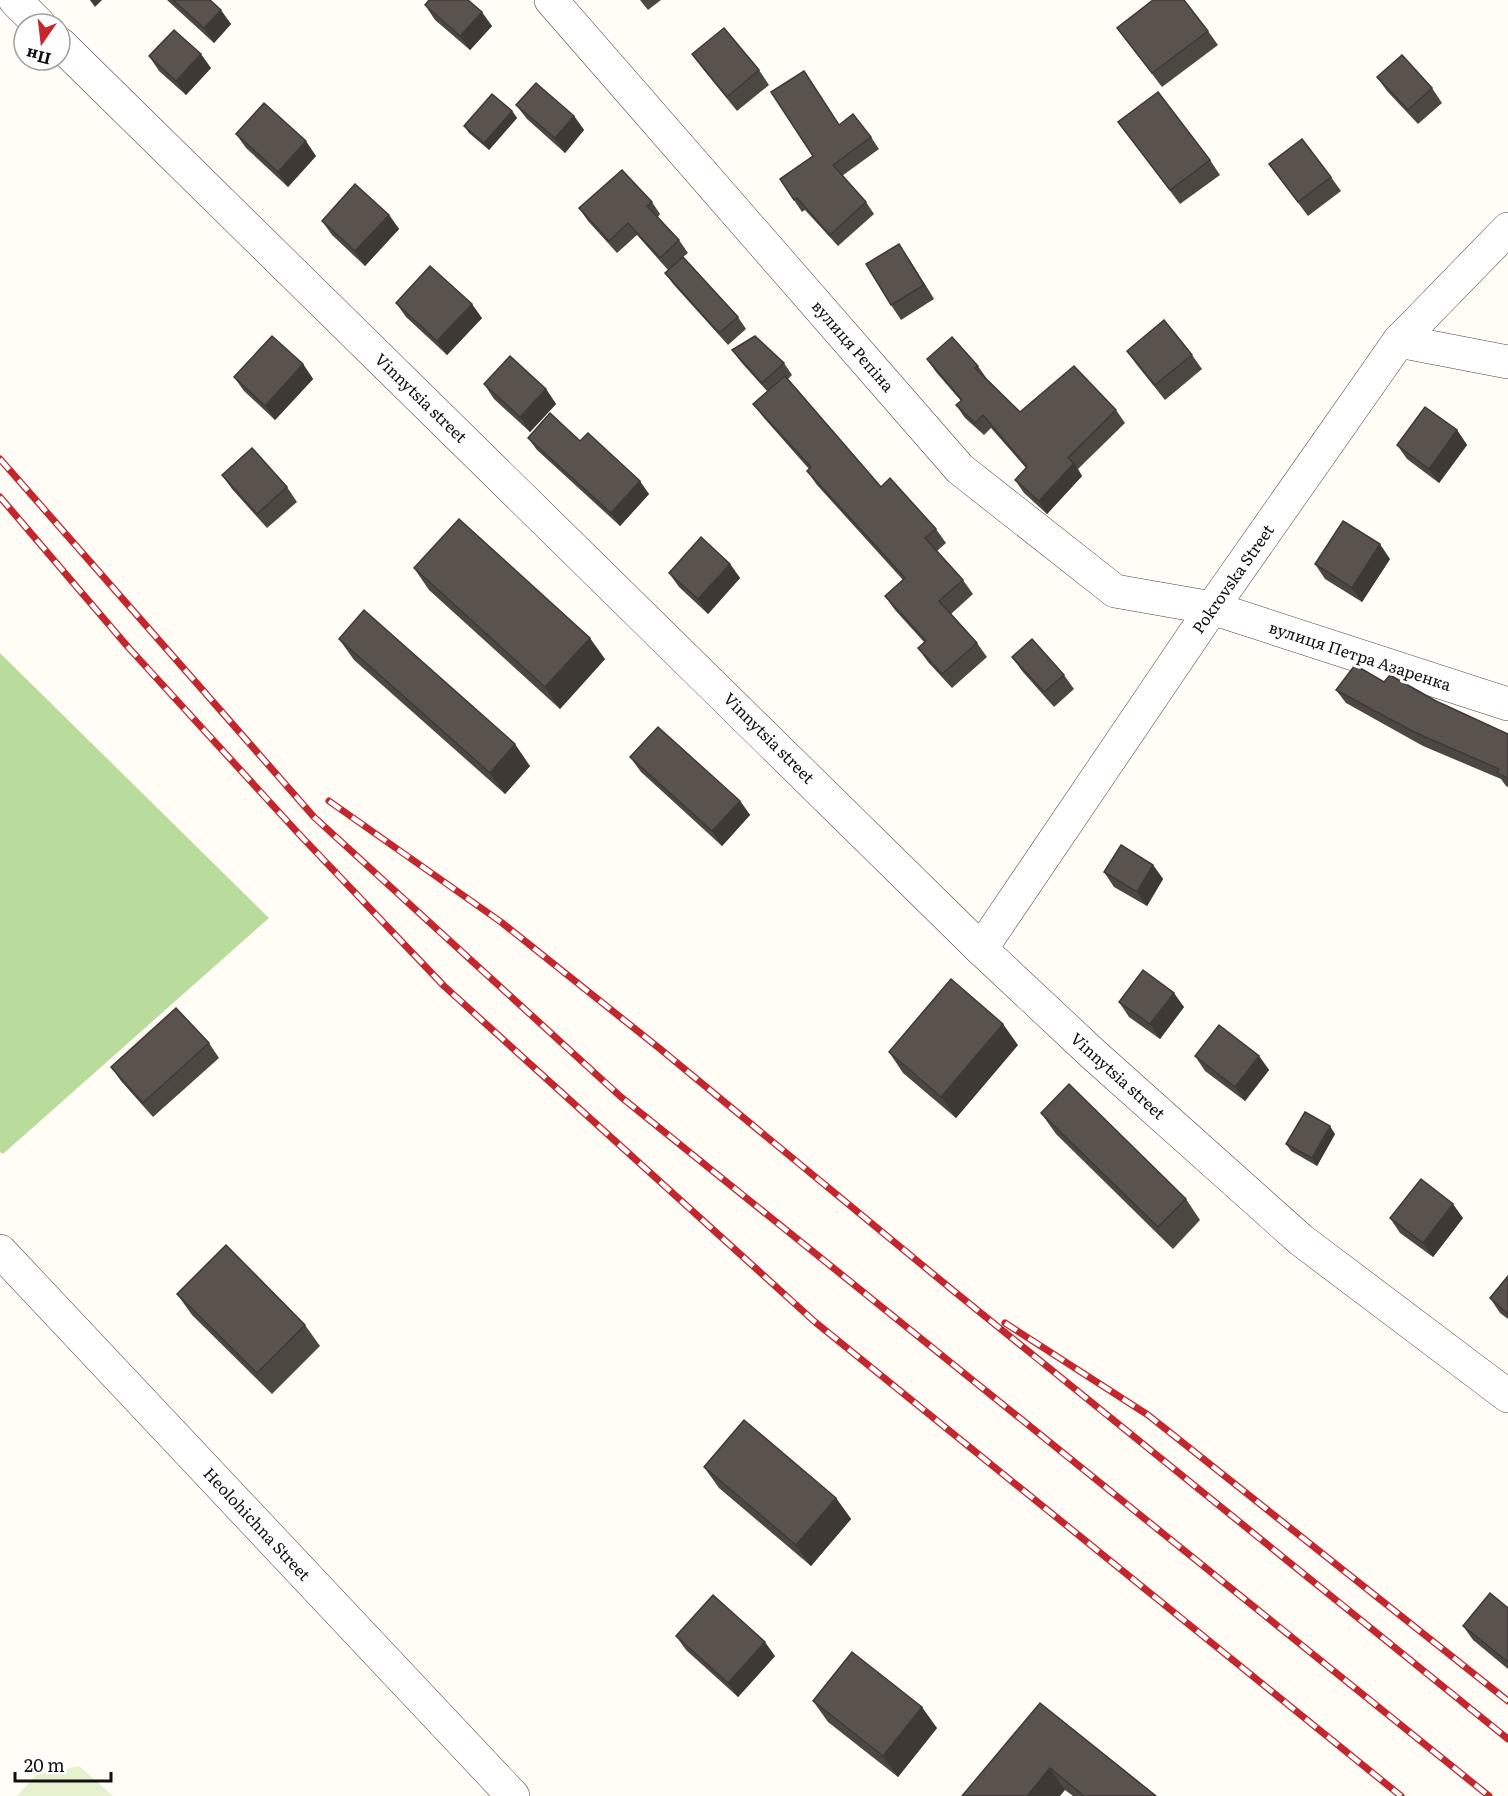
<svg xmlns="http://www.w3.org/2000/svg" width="1508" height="1796" viewBox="0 0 1508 1796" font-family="Literata,serif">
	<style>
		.forest { fill: #b9dc9c }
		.pitch { fill: #e6f2cf }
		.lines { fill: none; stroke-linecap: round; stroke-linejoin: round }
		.minor-casing { stroke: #444; stroke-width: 34 }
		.minor { stroke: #fff; stroke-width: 33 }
		.rail-casing { stroke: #c4262e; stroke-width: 7 }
		.rail { stroke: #fff; stroke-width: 4.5; stroke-dasharray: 14; stroke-linecap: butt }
		.wall { fill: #4d4742 }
		.shaded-wall { fill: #3f3936 }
		.building { fill: #5a524d; stroke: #3f3936; stroke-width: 1.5 }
		.labels { text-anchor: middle; stroke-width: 6; stroke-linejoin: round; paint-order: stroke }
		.street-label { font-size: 16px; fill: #111; stroke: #fff }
	</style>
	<rect width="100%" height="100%" fill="#fffdf5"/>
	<path class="forest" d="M 0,653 L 269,918 L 3,1154 L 0,1152 Z"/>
	<path class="pitch" d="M 79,1766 L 113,1796 L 17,1796 L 36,1775 Z"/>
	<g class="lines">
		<g class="minor-casing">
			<g id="minor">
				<path d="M 15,0 L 39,24"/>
				<path d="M 551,0 L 960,469 L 1115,591 L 1212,608 L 1508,704"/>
				<path d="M 60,44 L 981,949 L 1093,1054 L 1301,1240 L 1508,1396"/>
				<path d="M 1399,341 L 1508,362"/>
				<path d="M 981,949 L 1212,608 L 1399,341 L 1508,229"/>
				<path d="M 0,1251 L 513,1796"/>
			</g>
		</g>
		<use href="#minor" class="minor"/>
		<g class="rail-casing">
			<g id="rail">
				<path d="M 0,459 L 314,817 L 621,1097 L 1489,1796"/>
				<path d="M 0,497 L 128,647 L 298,833 L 444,986 L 815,1322 L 1401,1796"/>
				<path d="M 329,801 L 501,922 L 659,1048 L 950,1288 L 1508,1739"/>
				<path d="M 1005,1323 L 1148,1415 L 1508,1701"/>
			</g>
		</g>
		<use href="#rail" class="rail"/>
	</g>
	<g class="wall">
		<path d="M 167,0 L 210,0 L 231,24 L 214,43 Z"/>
		<path d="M 640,0 L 661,0 L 648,10 Z"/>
		<path d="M 425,5 L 492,26 L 470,50 L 435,20 Z"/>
		<path d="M 1117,28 L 1208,31 L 1218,45 L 1162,87 Z"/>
		<path d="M 692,54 L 759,70 L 769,85 L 737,111 L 703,69 Z"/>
		<path d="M 149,56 L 211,68 L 186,95 L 159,71 Z"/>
		<path d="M 1377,77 L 1432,88 L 1442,103 L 1418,124 L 1387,91 Z"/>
		<path d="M 516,105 L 574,116 L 584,130 L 565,153 L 527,119 Z"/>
		<path d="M 512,111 L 517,118 L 489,150 L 469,133 L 464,126 Z"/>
		<path d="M 1118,122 L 1210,160 L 1220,175 L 1180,204 Z"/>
		<path d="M 839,124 L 871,137 L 879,149 L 842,176 L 866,202 L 874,214 L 838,246 L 805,210 L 802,212 L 780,179 L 813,156 Z"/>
		<path d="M 236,134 L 316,156 L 288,187 L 246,148 Z"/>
		<path d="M 1269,164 L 1331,177 L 1341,191 L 1308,216 Z"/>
		<path d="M 652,202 L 660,214 L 658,217 L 679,240 L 688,253 L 683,257 L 738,317 L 746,329 L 728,345 L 674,285 L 665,273 L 668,270 L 637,235 L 617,253 L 588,221 L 579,208 Z"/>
		<path d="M 389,215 L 399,229 L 365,266 L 332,235 L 322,221 Z"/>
		<path d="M 909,259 L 934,299 L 901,320 L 891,305 Z"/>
		<path d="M 396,303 L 482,318 L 447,355 L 406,317 Z"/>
		<path d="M 732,350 L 784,363 L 792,375 L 788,379 L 881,487 L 936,529 L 946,543 L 937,551 L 963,580 L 973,594 L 951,614 L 977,643 L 987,657 L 952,688 L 928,662 L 918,648 L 924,642 L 895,610 L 885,596 L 903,580 L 817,485 L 807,471 L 809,469 L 764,418 L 753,404 L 767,391 L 741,362 Z"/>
		<path d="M 1127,351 L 1192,355 L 1202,369 L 1165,400 L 1137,365 Z"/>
		<path d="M 927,359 L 978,366 L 987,379 L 1020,412 L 1116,410 L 1125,423 L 1078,469 L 1082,476 L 1047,514 L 1024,493 L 1015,480 L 1026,468 L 991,428 L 984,435 L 965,418 L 956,405 L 961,401 L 936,372 Z"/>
		<path d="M 303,364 L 313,379 L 275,420 L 244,391 L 234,377 Z"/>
		<path d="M 484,384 L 546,389 L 556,404 L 530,432 L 494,399 Z"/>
		<path d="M 1457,430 L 1467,445 L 1439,483 L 1407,459 L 1397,445 Z"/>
		<path d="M 528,438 L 580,441 L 649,494 L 620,526 L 537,450 Z"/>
		<path d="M 222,475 L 287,487 L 297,502 L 267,528 L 232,489 Z"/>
		<path d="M 1390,559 L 1362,602 L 1325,579 L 1315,564 Z"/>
		<path d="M 730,564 L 740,578 L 708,614 L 679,587 L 669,573 Z"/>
		<path d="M 414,568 L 605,659 L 560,709 L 429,590 Z"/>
		<path d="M 339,639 L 530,766 L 505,794 L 354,660 Z"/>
		<path d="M 1012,657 L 1064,675 L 1074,689 L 1054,707 L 1022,671 Z"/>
		<path d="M 1384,682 L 1436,701 L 1508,734 L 1508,787 L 1506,786 L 1501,779 L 1423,746 L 1346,703 L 1336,690 Z"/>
		<path d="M 630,757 L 740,801 L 750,815 L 722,846 L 641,772 Z"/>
		<path d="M 1153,865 L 1163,879 L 1147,906 L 1114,887 L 1104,872 Z"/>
		<path d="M 1119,1002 L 1184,1007 L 1160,1039 L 1129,1017 Z"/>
		<path d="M 209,1043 L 219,1058 L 153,1117 L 121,1081 L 111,1067 Z"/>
		<path d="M 1018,1045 L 956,1118 L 903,1073 L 889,1052 Z"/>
		<path d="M 1195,1056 L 1259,1056 L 1269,1070 L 1245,1101 L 1205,1071 Z"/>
		<path d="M 1041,1113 L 1186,1199 L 1200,1220 L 1173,1249 L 1056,1134 Z"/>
		<path d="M 1335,1134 L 1317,1166 L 1291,1151 L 1286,1144 Z"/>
		<path d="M 1390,1218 L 1463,1218 L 1433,1257 L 1400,1233 Z"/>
		<path d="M 1508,1276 L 1508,1319 L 1500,1313 L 1490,1298 Z"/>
		<path d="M 177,1294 L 305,1325 L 320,1346 L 272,1394 L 192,1315 Z"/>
		<path d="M 704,1467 L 836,1498 L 851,1519 L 811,1566 L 719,1488 Z"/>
		<path d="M 1508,1608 L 1508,1669 L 1473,1640 L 1463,1626 Z"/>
		<path d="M 676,1636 L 775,1656 L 738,1697 L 686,1650 Z"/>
		<path d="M 813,1701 L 937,1728 L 898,1777 L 828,1722 Z"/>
		<path d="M 1040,1703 L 1156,1796 L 1073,1796 L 1065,1790 L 962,1796 Z"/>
	</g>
	<g class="shaded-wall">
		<path d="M 90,0 L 102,0 L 95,7 Z"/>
		<path d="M 221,10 L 231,24 L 214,43 L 204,28 Z"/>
		<path d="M 482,12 L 492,26 L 470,50 L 460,36 Z"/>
		<path d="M 201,54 L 211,68 L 186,95 L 176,81 Z"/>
		<path d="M 512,111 L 517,118 L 489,150 L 484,143 Z"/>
		<path d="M 574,116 L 584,130 L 565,153 L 555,138 Z"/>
		<path d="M 306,141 L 316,156 L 288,187 L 278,172 Z"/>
		<path d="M 389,215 L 399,229 L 365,266 L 355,251 Z"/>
		<path d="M 899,244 L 909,259 L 934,299 L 924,285 Z"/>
		<path d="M 472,304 L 482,318 L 447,355 L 437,341 Z"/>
		<path d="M 303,364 L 313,379 L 275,420 L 265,406 Z"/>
		<path d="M 546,389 L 556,404 L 530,432 L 520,417 Z"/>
		<path d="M 1457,430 L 1467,445 L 1439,483 L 1429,469 Z"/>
		<path d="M 1074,463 L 1082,476 L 1047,514 L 1039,501 Z"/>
		<path d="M 640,481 L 649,494 L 620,526 L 611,513 Z"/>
		<path d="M 1380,544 L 1390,559 L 1362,602 L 1352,588 Z"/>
		<path d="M 730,564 L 740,578 L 708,614 L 698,599 Z"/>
		<path d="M 590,638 L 605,659 L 560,709 L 545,687 Z"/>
		<path d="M 515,744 L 530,766 L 505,794 L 490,773 Z"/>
		<path d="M 740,801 L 750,815 L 722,846 L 712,831 Z"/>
		<path d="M 1153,865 L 1163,879 L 1147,906 L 1137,892 Z"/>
		<path d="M 1174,993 L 1184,1007 L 1160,1039 L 1150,1024 Z"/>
		<path d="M 1003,1024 L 1018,1045 L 956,1118 L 941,1097 Z"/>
		<path d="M 1259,1056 L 1269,1070 L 1245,1101 L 1235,1087 Z"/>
		<path d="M 1330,1126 L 1335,1134 L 1317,1166 L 1312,1158 Z"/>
		<path d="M 1453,1204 L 1463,1218 L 1433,1257 L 1423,1243 Z"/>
		<path d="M 836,1498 L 851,1519 L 811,1566 L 796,1545 Z"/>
		<path d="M 765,1642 L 775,1656 L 738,1697 L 728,1683 Z"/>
		<path d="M 922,1707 L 937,1728 L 898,1777 L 883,1756 Z"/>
		<path d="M 1050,1768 L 1065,1790 L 1060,1796 L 1027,1796 Z"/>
	</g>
	<g class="building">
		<path d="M 173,0 L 210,0 L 221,10 L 204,28 Z"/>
		<path d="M 429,0 L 468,0 L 482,12 L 460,36 L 425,5 Z"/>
		<path d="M 1153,0 L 1184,0 L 1208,31 L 1152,73 L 1117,28 Z"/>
		<path d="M 724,28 L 759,70 L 727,97 L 692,54 Z"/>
		<path d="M 174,30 L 201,54 L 176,81 L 149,56 Z"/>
		<path d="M 1402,55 L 1432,88 L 1408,110 L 1377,77 Z"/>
		<path d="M 804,71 L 839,125 L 853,114 L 871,137 L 833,165 L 866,202 L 830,235 L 797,198 L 794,200 L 780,179 L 813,156 L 771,92 Z"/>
		<path d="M 536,83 L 574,116 L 555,138 L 516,105 Z"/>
		<path d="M 1158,92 L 1210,160 L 1170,190 L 1118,122 Z"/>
		<path d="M 492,94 L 512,111 L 484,143 L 464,126 Z"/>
		<path d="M 264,103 L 306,141 L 278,172 L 236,134 Z"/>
		<path d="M 1302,139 L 1331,177 L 1298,202 L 1269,164 Z"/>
		<path d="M 622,170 L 652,202 L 647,206 L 679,240 L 660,258 L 628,223 L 609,241 L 579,208 Z"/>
		<path d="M 355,184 L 389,215 L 355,251 L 322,221 Z"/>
		<path d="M 899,244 L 924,285 L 891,305 L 866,264 Z"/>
		<path d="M 683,257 L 738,317 L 719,333 L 665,273 Z"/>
		<path d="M 430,266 L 472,304 L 437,341 L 396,303 Z"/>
		<path d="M 1164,320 L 1192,355 L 1155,385 L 1127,351 Z"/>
		<path d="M 272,336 L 303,364 L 265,406 L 234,377 Z"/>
		<path d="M 755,336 L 784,363 L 762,383 L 732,350 Z"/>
		<path d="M 952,337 L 978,366 L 975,368 L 1020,412 L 1074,366 L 1116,410 L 1068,458 L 1074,463 L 1039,501 L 1015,480 L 1027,467 L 983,415 L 975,423 L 956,405 L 962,400 L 927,359 Z"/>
		<path d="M 510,356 L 546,389 L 520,417 L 484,384 Z"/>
		<path d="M 785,376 L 881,487 L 890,478 L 936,529 L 925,538 L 963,580 L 939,601 L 977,643 L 942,674 L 918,648 L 926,641 L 885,596 L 905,578 L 807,471 L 811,467 L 753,404 Z"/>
		<path d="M 1425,407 L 1457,430 L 1429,469 L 1397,445 Z"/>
		<path d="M 550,413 L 580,441 L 588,433 L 640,481 L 611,513 L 528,438 Z"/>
		<path d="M 252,448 L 287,487 L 257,514 L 222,475 Z"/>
		<path d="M 459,519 L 590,638 L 545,687 L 414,568 Z"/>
		<path d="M 1343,521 L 1380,544 L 1352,588 L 1315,564 Z"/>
		<path d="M 701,537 L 730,564 L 698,599 L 669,573 Z"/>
		<path d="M 364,610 L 515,744 L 490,773 L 339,639 Z"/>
		<path d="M 1032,639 L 1064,675 L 1044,692 L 1012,657 Z"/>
		<path d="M 1355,665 L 1384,682 L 1390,675 L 1436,701 L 1508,734 L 1508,778 L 1497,773 L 1499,769 L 1414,732 L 1336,690 Z"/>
		<path d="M 658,727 L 740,801 L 712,831 L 630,757 Z"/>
		<path d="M 1121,845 L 1153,865 L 1137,892 L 1104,872 Z"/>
		<path d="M 1143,970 L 1174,993 L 1150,1024 L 1119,1002 Z"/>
		<path d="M 951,979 L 1003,1024 L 941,1097 L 889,1052 Z"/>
		<path d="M 176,1008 L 209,1043 L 143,1103 L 111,1067 Z"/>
		<path d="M 1219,1025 L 1259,1056 L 1235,1087 L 1195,1056 Z"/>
		<path d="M 1069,1084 L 1186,1199 L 1158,1227 L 1041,1113 Z"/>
		<path d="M 1305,1112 L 1330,1126 L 1312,1158 L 1286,1144 Z"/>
		<path d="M 1421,1179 L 1453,1204 L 1423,1243 L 1390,1218 Z"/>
		<path d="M 226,1245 L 305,1325 L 257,1373 L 177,1294 Z"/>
		<path d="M 1508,1276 L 1508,1314 L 1490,1298 Z"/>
		<path d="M 744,1420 L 836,1498 L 796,1545 L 704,1467 Z"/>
		<path d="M 1490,1593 L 1508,1608 L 1508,1662 L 1463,1626 Z"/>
		<path d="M 713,1595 L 765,1642 L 728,1683 L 676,1636 Z"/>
		<path d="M 852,1652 L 922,1707 L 883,1756 L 813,1701 Z"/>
		<path d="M 1040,1703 L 1156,1796 L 1084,1796 L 1050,1768 L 1027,1796 L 962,1796 Z"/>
	</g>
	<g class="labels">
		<g class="street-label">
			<text transform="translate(853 346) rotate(49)" y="6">вулиця Рєпіна</text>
			<text transform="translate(421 398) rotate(44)" y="6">Vinnytsia street</text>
			<text transform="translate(1233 579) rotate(-55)" y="6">Pokrovska Street</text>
			<text transform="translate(1360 656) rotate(18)" y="6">вулиця Петра Азаренка</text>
			<text transform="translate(769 738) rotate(45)" y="6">Vinnytsia street</text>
			<text transform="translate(1118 1076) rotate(42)" y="6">Vinnytsia street</text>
			<text transform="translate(257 1524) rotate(47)" y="6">Heolohichna Street</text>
		</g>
	</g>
	<g transform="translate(42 42) rotate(194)"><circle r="28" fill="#ffffff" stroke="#a0a0a0" stroke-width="1.5"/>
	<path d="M0-4.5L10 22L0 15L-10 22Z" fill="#c4262e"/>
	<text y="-9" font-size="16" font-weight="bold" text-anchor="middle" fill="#111111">Пн</text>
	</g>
	<path d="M15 1772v9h96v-9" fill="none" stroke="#111111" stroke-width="3"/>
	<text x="24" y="1772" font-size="18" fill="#111111" stroke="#ffffff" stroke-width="4.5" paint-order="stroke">20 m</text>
</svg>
